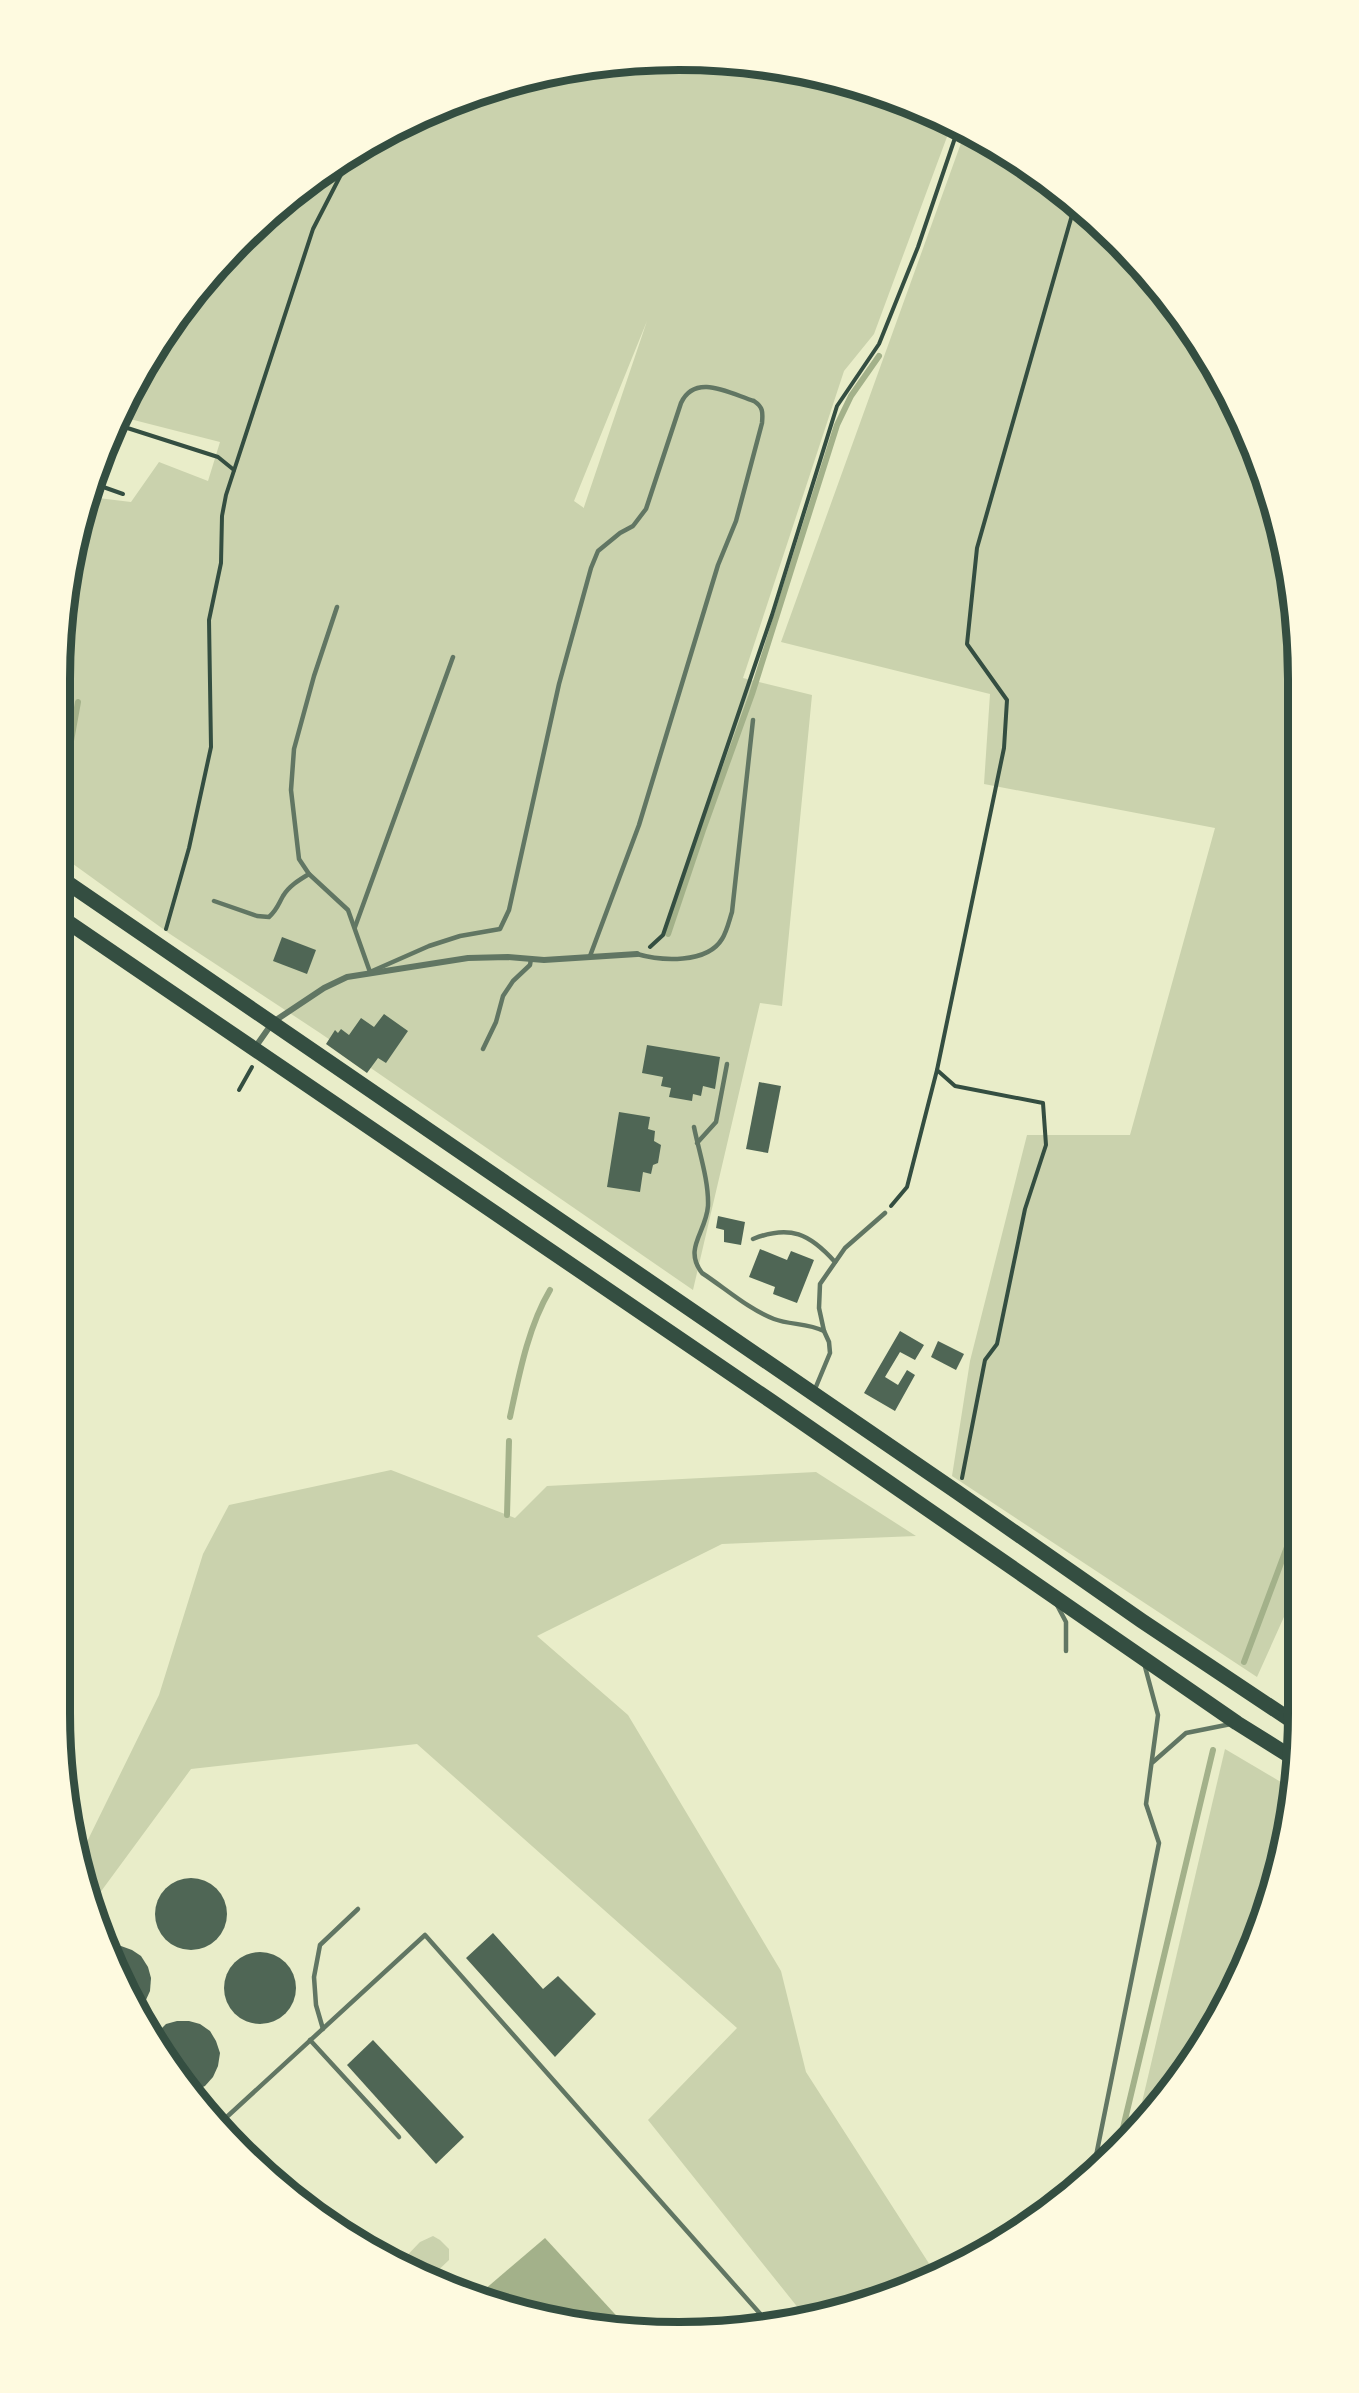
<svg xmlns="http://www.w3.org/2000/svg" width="1359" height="2393" viewBox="0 0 1359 2393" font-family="'Sofia Sans Condensed',sans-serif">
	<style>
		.green { fill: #cad2ad; fill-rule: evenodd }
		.water { fill: #a3b18a }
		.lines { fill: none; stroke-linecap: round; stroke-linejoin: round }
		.stream { stroke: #a3b18a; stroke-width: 6 }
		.building { fill: #4f6655 }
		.path { stroke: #344e41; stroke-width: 4 }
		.service { stroke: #617663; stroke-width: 4.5 }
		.minor { stroke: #617663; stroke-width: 6 }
		.primary { stroke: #344e41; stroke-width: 15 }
		.rim { fill: none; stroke: #344e41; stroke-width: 8 }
	</style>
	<rect width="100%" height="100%" fill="#e9edc9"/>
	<g class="green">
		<path d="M 639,61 L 761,65 L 879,93 L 951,126 L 874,334 L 844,371 L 743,678 L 812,695 L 782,1006 L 760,1003 L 693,1290 L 320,1033 L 170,934 L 62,856 L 61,639 L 90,497 L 131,502 L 159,462 L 208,481 L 220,442 L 122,417 L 143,369 L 214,271 L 303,188 L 406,124 L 519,81 ZM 647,321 L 584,507 L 584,508 L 574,501 Z"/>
		<path d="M 965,132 L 990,143 L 1117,241 L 1195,336 L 1266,480 L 1294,599 L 1297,1588 L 1257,1677 L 952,1476 L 970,1361 L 1027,1135 L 1130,1135 L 1215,828 L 984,784 L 990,694 L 781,642 Z"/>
		<path d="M 391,1470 L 515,1518 L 547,1486 L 816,1472 L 916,1536 L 722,1544 L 537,1636 L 628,1715 L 781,1971 L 806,2072 L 937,2276 L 916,2286 L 807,2319 L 648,2120 L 737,2028 L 417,1744 L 191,1769 L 91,1905 L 80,1856 L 159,1695 L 203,1554 L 229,1505 Z"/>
		<path d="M 1225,1749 L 1291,1788 L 1266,1912 L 1216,2024 L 1145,2122 L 1135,2132 Z"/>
		<path d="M 433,2236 L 440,2240 L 449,2249 L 449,2260 L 430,2278 L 398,2265 L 420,2242 Z"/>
	</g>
	<path class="water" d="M 545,2238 L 625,2325 L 621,2328 C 572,2327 523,2313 477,2296 Z"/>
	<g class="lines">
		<g class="stream">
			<path d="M 62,791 L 78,702"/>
			<path d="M 668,934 L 703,830 L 752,694 L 837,425 L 851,396 L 879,356"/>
			<path d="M 510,1417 C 519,1375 528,1327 550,1290"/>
			<path d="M 507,1515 L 509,1441"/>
			<path d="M 1244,1662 L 1290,1539 L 1297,1528"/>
			<path d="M 1118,2149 L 1213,1750"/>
		</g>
	</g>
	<g class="building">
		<path d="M 282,937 L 316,950 L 307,974 L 273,961 Z"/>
		<path d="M 384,1014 L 408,1031 L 386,1063 L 378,1058 L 367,1073 L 326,1044 L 335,1030 L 338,1033 L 341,1029 L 349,1035 L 361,1018 L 374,1027 Z"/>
		<path d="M 647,1045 L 720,1057 L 715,1089 L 703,1086 L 701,1096 L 693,1094 L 692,1101 L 669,1097 L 671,1088 L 661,1086 L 663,1077 L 642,1073 Z"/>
		<path d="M 759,1082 L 781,1086 L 768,1153 L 746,1149 Z"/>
		<path d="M 619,1112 L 650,1117 L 648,1129 L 655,1131 L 654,1141 L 661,1145 L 658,1163 L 653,1165 L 651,1174 L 643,1172 L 640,1192 L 607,1187 Z"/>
		<path d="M 718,1216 L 745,1222 L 741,1245 L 724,1242 L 724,1230 L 716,1228 Z"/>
		<path d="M 760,1249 L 787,1260 L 791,1251 L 814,1260 L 797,1303 L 773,1294 L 775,1287 L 749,1277 Z"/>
		<path d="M 900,1331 L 924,1345 L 915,1360 L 900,1352 L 885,1377 L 898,1385 L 907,1370 L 915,1375 L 895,1411 L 864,1393 Z"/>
		<path d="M 938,1341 L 964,1354 L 956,1370 L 931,1357 Z"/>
		<circle cx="191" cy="1914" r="36"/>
		<path d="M 493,1933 L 543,1989 L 558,1976 L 596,2014 L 555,2057 L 466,1958 Z"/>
		<path d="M 107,1946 L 121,1946 L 132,1950 L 141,1956 L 148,1967 L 151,1978 L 150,1991 L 145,2002 L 138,2010 L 124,1988 Z"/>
		<circle cx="260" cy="1988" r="36"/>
		<path d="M 177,2021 L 189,2021 L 200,2024 L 210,2031 L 216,2041 L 220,2053 L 218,2066 L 213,2077 L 205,2086 L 194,2091 L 188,2090 L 154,2036 L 166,2024 Z"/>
		<path d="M 373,2040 L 464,2137 L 436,2164 L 347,2065 Z"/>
	</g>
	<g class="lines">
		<g class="path">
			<path d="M 118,425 L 218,457 L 234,470"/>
			<path d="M 92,483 L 123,494"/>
			<path d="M 166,929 L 189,848 L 211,747 L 209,620 L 221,563 L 222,516 L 226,495 L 313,229 L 349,159"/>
			<path d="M 650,947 L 663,935 L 772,615 L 837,406 L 879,344 L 918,247 L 958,129"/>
			<path d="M 239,1090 L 252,1067"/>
			<path d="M 891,1206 L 907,1187 L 937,1070"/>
			<path d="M 962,1478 L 985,1360 L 997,1344 L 1025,1209 L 1046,1145 L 1043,1103 L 955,1086 L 937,1070 L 1004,748 L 1007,700 L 967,644 L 977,548 L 1074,208"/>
		</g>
		<g class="service">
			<path d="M 337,607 L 314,676 L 294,749 L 291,790 L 299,859 L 309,874 L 348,910 L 370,972 L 429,946 L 460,936 L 500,929 L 509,910 L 559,684 L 591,568 L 598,551 L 620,533 L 633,526 L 646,509 L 681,403 C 695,373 729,393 754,401 C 763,407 763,412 762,423 L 736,521 L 718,565 L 639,825 L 590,956"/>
			<path d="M 214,901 L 257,916 L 269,917 C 277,910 278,905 283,896 C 289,886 299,880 309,874"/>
			<path d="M 355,927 L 453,657"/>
			<path d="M 637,954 C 661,961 707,964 722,939 C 727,931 729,921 732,912 L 753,720"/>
			<path d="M 483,1049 L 496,1022 L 503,996 L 513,981 L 530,965 L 531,959"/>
			<path d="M 694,1127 C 699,1152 709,1181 708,1206 C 706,1233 683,1248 702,1273 C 725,1288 748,1309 774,1319 C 790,1325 808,1323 824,1331"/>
			<path d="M 697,1143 L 716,1122 L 727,1064"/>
			<path d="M 753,1239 C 790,1224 810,1234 835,1262"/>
			<path d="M 815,1389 L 830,1353 L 829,1342 L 824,1331 L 819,1308 L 820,1284 L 845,1248 L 885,1213"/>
			<path d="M 1057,1605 L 1066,1622 L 1066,1651"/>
			<path d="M 1153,1762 L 1186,1733 L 1231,1724"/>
			<path d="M 323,2029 L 316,2005 L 314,1977 L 320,1945 L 358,1909"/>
			<path d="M 310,2040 L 399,2137"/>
			<path d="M 218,2125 L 425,1935 L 770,2325"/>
			<path d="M 1092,2176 L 1159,1843 L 1146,1804 L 1158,1715 L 1144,1663"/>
		</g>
		<path class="minor" d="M 254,1049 L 273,1022 L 324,988 L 347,977 L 468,958 L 508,957 L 544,960 L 637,954"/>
		<g class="primary">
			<path d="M 62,879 L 957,1492 L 1142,1621 L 1298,1725"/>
			<path d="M 62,918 L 771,1401 L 1237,1723 L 1296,1760"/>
		</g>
	</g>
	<path d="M0 0H1359V2393H0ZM679 70H679A609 609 0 0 1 1288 679V1713A609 609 0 0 1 679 2322H679A609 609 0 0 1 70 1713V679A609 609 0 0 1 679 70Z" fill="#fefae0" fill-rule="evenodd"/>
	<path class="rim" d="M679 70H679A609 609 0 0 1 1288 679V1713A609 609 0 0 1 679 2322H679A609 609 0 0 1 70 1713V679A609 609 0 0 1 679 70Z"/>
</svg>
